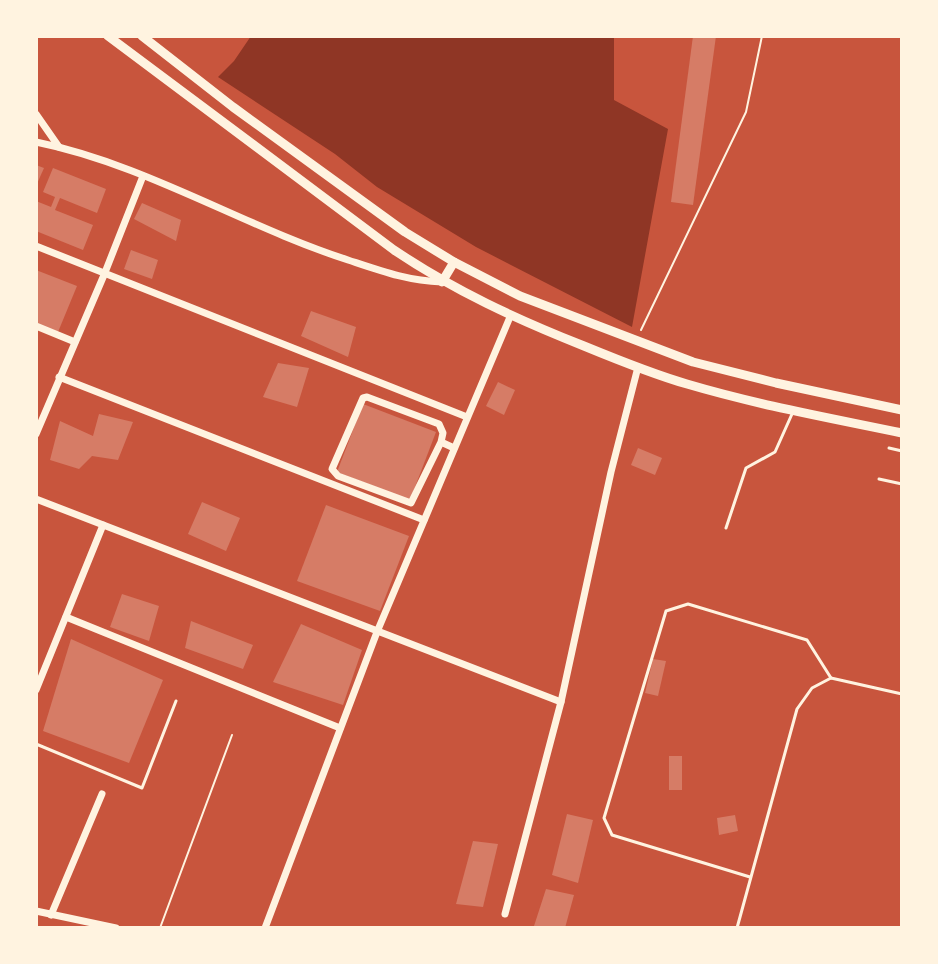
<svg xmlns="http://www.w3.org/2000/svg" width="938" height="964" viewBox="0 0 938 964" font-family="'Public Sans',sans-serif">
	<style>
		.water { fill: #8f3625 }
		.building { fill: #d67c66 }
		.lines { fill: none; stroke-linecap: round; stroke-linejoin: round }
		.path { stroke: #fff3e0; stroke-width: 2 }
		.service { stroke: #fff3e0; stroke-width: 3 }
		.minor { stroke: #fff3e0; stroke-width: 7 }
		.tertiary { stroke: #fff3e0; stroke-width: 9 }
	</style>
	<rect width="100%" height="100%" fill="#c8553d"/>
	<path class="water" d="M 251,36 L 614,36 L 614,100 L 668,129 L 632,327 L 476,247 L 377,187 L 335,154 L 218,77 L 234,61 Z"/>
	<g class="building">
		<path d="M 693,36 L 716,36 L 693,205 L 671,202 Z"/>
		<path d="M 36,165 L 44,168 L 36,186 Z"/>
		<path d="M 53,168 L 106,189 L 97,213 L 60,198 L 55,210 L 93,225 L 83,250 L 36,231 L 36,201 L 51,207 L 55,197 L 43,192 Z"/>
		<path d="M 142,203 L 181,220 L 176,241 L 134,219 Z"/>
		<path d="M 131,250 L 158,260 L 152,279 L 124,269 Z"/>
		<path d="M 36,270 L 77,286 L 58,332 L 36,324 Z"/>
		<path d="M 311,311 L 356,327 L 348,357 L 301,336 Z"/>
		<path d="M 278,363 L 309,368 L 297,407 L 263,397 Z"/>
		<path d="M 498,382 L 515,390 L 504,415 L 486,406 Z"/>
		<path d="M 363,404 L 436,432 L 410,500 L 337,472 Z"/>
		<path d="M 99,414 L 133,422 L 118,460 L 92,456 L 79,469 L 50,460 L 60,421 L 93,436 Z"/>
		<path d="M 638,448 L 662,458 L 655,475 L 631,465 Z"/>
		<path d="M 202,502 L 240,518 L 226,551 L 188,534 Z"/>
		<path d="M 326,505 L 409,536 L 380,611 L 297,581 Z"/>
		<path d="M 122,594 L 159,606 L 149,641 L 110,627 Z"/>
		<path d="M 191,621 L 253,645 L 243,669 L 185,648 Z"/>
		<path d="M 301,624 L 362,650 L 343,705 L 273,682 Z"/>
		<path d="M 71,639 L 163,680 L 129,763 L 43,731 Z"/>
		<path d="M 653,659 L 666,661 L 658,696 L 645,693 Z"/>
		<rect x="669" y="756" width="13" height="34"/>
		<path d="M 567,814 L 593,820 L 578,883 L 552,875 Z"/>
		<path d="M 735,815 L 738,831 L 719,835 L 717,818 Z"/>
		<path d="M 473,841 L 498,844 L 483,907 L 456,904 Z"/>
		<path d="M 546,889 L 574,895 L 565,928 L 534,926 Z"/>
	</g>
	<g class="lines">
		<g class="path">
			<path d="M 641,330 L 746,112 L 762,36"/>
			<path d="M 160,928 L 232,735"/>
		</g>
		<g class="service">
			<path d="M 889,448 L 902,451"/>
			<path d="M 879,479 L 902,484"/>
			<path d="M 726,528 L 746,468 L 775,452 L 792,414"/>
			<path d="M 36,744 L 142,788 L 176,701"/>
			<path d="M 750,877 L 612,835 L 604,818 L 666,611 L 688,604 L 807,640 L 831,678"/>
			<path d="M 737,928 L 797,709 L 812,688 L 831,678 L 902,694"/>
		</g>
		<g class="minor">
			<path d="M 36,114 L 59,147"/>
			<path d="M 36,142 C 145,164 243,226 348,260 C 381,271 408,281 442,282"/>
			<path d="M 36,246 L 467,417"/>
			<path d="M 36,326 L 75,342"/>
			<path d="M 59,377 L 424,520"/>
			<path d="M 36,434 L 104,275 L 143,176"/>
			<path d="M 441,442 L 411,503 L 338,476 L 332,469 L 363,398 L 367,397 L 439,424 L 443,433 L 441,442 L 454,448"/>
			<path d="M 36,499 L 561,702"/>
			<path d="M 66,617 L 340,728"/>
			<path d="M 36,690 L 103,525"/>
			<path d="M 36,911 L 116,928"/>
			<path d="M 505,914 L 561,702 L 611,472 L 638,367"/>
			<path d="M 51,915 L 102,794"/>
			<path d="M 265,928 L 377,632 L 510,317"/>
		</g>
		<g class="tertiary">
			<path d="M 108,36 L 394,250 C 455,291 516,319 584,346 C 618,360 652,374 687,384 C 758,405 830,418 902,433"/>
			<path d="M 142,36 L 233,107 L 405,232 L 454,262 L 520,296 L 693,362 L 776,383 L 902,410"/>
			<path d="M 442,282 L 454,262"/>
		</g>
	</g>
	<rect width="938" height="964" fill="none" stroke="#fff3e0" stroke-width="76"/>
</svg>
